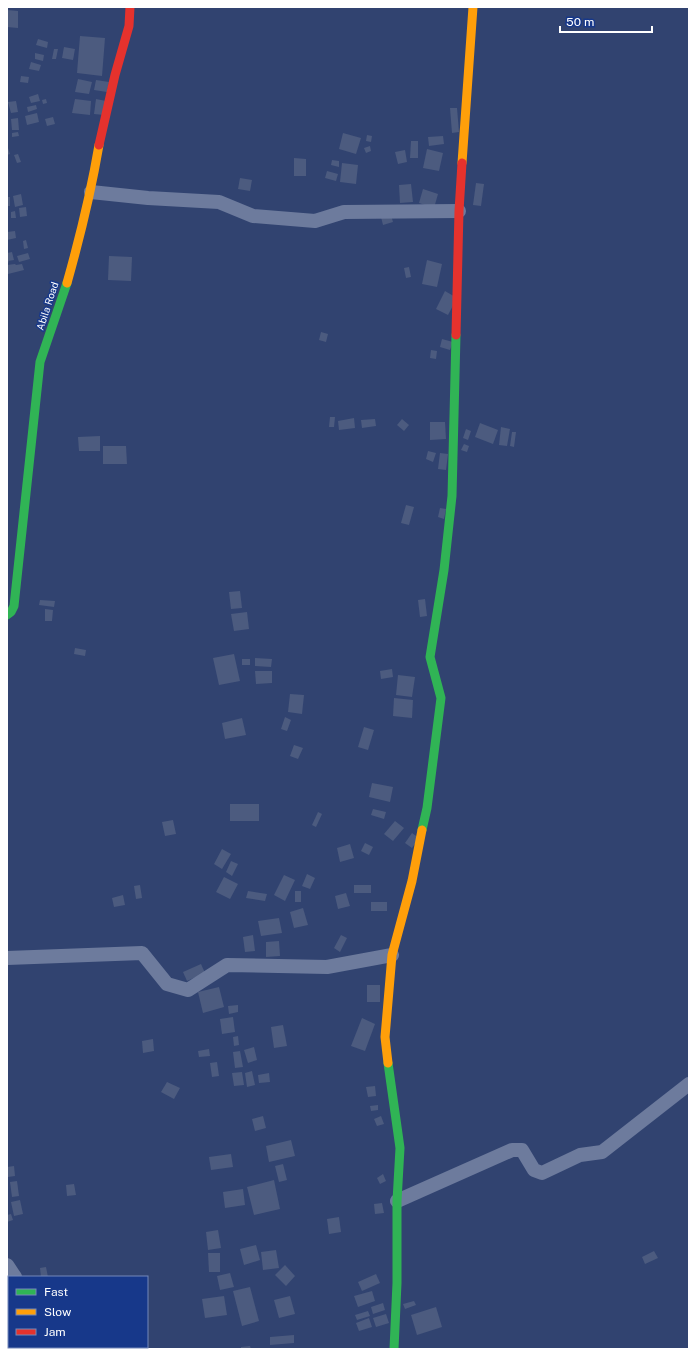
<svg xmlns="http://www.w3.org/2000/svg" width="696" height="1356" viewBox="0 0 696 1356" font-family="'Public Sans',sans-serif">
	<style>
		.building { fill: #4c5b7f }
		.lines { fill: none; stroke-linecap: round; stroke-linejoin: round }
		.street { stroke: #6d7b9d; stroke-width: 14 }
		.fast { stroke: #30b455; stroke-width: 9 }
		.slow { stroke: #ff9f0a; stroke-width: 9 }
		.jam { stroke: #e5322d; stroke-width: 9 }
		.labels { text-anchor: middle; stroke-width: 3; stroke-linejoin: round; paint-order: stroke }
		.street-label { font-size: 10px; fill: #fff; stroke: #17388a }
	</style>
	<rect width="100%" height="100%" fill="#314370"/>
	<g class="building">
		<path d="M 7,10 L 18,11 L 18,28 L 7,27 Z"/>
		<path d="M 80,36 L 105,38 L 102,76 L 77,73 Z"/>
		<path d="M 38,39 L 48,42 L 47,48 L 36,45 Z"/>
		<path d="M 64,47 L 75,49 L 73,60 L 62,58 Z"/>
		<path d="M 54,49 L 58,49 L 56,59 L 52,59 Z"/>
		<path d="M 35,53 L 44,55 L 43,61 L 35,59 Z"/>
		<path d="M 31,62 L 41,65 L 39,71 L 29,69 Z"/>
		<path d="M 21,76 L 29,77 L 28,83 L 20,82 Z"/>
		<path d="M 78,79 L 92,82 L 89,94 L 75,92 Z"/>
		<path d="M 96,80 L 109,82 L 107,92 L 94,90 Z"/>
		<path d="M 38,94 L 40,101 L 31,103 L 29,97 Z"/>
		<path d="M 46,99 L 47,103 L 43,104 L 42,100 Z"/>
		<path d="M 75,99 L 91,101 L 90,115 L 72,113 Z"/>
		<path d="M 96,99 L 106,101 L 104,115 L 94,114 Z"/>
		<path d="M 16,101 L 18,112 L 11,113 L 8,102 Z"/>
		<path d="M 36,105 L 37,109 L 28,112 L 27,107 Z"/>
		<path d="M 450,108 L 457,108 L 459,132 L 452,133 Z"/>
		<path d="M 37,113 L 39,122 L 27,125 L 25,116 Z"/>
		<path d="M 53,117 L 55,124 L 47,126 L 45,119 Z"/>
		<path d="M 18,118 L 19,130 L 12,130 L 11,119 Z"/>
		<path d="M 18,132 L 19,136 L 12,137 L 12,133 Z"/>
		<path d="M 343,133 L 361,138 L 356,154 L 339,149 Z"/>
		<path d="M 367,135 L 372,136 L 371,142 L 366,141 Z"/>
		<path d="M 443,136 L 444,144 L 429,146 L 428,137 Z"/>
		<path d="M 411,141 L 418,141 L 418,158 L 410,158 Z"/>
		<path d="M 7,145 L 10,154 L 7,155 Z"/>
		<path d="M 370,146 L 371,151 L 366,153 L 364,148 Z"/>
		<path d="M 427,149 L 443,153 L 439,171 L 423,168 Z"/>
		<path d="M 405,150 L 407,162 L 398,164 L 395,152 Z"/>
		<path d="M 18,154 L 21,162 L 17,163 L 14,155 Z"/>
		<path d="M 294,158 L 306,159 L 306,176 L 294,176 Z"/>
		<path d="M 332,160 L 339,161 L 339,167 L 331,165 Z"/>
		<path d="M 342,163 L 358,165 L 356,184 L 340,182 Z"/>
		<path d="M 327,171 L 338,174 L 336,181 L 325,178 Z"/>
		<path d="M 240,178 L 252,180 L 250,191 L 238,189 Z"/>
		<path d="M 476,183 L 484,184 L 481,206 L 473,205 Z"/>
		<path d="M 411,184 L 413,202 L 400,203 L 399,185 Z"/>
		<path d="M 423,189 L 438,194 L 434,208 L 419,203 Z"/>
		<path d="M 21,194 L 23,205 L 15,207 L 13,196 Z"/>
		<rect x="7" y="197" width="3" height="9"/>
		<path d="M 26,207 L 27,216 L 20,217 L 19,208 Z"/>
		<path d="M 15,211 L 16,218 L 11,218 L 11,212 Z"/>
		<path d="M 391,215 L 393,222 L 383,225 L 381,217 Z"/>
		<path d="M 15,231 L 16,238 L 7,240 L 7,232 Z"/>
		<path d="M 26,240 L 28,248 L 24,249 L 23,241 Z"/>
		<path d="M 12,252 L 14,260 L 8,261 L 9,262 L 7,263 L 7,258 L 8,259 L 7,253 Z"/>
		<path d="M 28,253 L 30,259 L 19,262 L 17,256 Z"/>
		<path d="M 109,256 L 132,257 L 131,281 L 108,280 Z"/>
		<path d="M 427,260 L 442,264 L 437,287 L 422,284 Z"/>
		<path d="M 15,264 L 16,265 L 22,264 L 24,270 L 8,274 L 7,265 Z"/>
		<path d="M 409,267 L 411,277 L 406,278 L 404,268 Z"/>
		<path d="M 445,291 L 457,298 L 448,315 L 436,309 Z"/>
		<path d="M 321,332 L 328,334 L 326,342 L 319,340 Z"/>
		<path d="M 442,339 L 453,342 L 450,350 L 440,347 Z"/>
		<path d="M 431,350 L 437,351 L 436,359 L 430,358 Z"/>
		<path d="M 330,417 L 335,417 L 334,427 L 329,427 Z"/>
		<path d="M 354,418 L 355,428 L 339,430 L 338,421 Z"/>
		<path d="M 375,419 L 376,426 L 362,428 L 361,420 Z"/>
		<path d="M 402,419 L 409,425 L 404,431 L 397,425 Z"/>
		<path d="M 430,422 L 445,422 L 446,439 L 430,440 Z"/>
		<path d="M 480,423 L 498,430 L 493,444 L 475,437 Z"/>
		<path d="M 501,427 L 510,429 L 507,446 L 499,445 Z"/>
		<path d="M 466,429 L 471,431 L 468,440 L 463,438 Z"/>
		<path d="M 512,432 L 516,432 L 514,447 L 510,446 Z"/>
		<path d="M 100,436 L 100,451 L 79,451 L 78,437 Z"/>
		<path d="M 464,444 L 469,446 L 467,452 L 461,450 Z"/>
		<path d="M 103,446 L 126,446 L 127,464 L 103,464 Z"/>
		<path d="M 428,451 L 436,453 L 433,462 L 426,459 Z"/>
		<path d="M 440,453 L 448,454 L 446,470 L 438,469 Z"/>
		<path d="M 406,505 L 414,507 L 409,525 L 401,523 Z"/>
		<path d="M 440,508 L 446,509 L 444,519 L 438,517 Z"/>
		<path d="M 240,591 L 242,608 L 231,609 L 229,592 Z"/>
		<path d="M 425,599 L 427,616 L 420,617 L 418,600 Z"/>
		<path d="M 40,600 L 55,601 L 54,607 L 39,605 Z"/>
		<path d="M 45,609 L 53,610 L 52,621 L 45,621 Z"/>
		<path d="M 247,612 L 249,629 L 234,631 L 231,614 Z"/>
		<path d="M 75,648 L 86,650 L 85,656 L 74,654 Z"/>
		<path d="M 234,654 L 240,681 L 219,685 L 213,658 Z"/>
		<path d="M 255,658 L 272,659 L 271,667 L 255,666 Z"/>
		<rect x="242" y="659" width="8" height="6"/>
		<path d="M 392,669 L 393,677 L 381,679 L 380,671 Z"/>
		<path d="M 255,671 L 272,671 L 272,683 L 256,684 Z"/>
		<path d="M 398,675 L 415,677 L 412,697 L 396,695 Z"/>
		<path d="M 290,694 L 304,695 L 302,714 L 288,712 Z"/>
		<path d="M 394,698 L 413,700 L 412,718 L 393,716 Z"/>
		<path d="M 285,717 L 291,720 L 287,731 L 281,729 Z"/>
		<path d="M 242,718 L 246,735 L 225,739 L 222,723 Z"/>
		<path d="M 364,727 L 374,730 L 368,750 L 358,747 Z"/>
		<path d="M 294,745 L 303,748 L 298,759 L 290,756 Z"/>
		<path d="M 372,783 L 393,787 L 390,802 L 369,797 Z"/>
		<rect x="230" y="804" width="29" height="17"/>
		<path d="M 373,809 L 386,812 L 384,819 L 371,815 Z"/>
		<path d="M 318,812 L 322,814 L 316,827 L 312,825 Z"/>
		<path d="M 173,820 L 176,834 L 165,836 L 162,822 Z"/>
		<path d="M 395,821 L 404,828 L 393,841 L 384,834 Z"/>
		<path d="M 412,833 L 419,838 L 412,848 L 405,843 Z"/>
		<path d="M 365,843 L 373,847 L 369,855 L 361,851 Z"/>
		<path d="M 350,844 L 354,858 L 340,862 L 337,848 Z"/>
		<path d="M 222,849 L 231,854 L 222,869 L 214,864 Z"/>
		<path d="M 231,861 L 238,864 L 232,876 L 226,872 Z"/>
		<path d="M 307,874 L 315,878 L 310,889 L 302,886 Z"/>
		<path d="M 284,875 L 295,880 L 285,901 L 274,895 Z"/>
		<path d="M 224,877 L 238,884 L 230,899 L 216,892 Z"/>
		<path d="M 140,885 L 142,898 L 136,899 L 134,886 Z"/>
		<rect x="354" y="885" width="17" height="8"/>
		<path d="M 248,891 L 267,894 L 265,901 L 246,898 Z"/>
		<rect x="295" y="891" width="6" height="11"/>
		<path d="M 346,893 L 350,906 L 338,909 L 335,896 Z"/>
		<path d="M 123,895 L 125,905 L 114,907 L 112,898 Z"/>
		<rect x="371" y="902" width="16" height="9"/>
		<path d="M 303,908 L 308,925 L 294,928 L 290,912 Z"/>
		<path d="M 279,918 L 282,933 L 261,936 L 258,921 Z"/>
		<path d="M 253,935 L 255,951 L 245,952 L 243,937 Z"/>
		<path d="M 341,935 L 347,938 L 340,952 L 334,948 Z"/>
		<path d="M 279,941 L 280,956 L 266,957 L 266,942 Z"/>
		<path d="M 201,964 L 205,973 L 187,981 L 183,972 Z"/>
		<rect x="367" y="985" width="13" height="17"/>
		<path d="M 219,987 L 224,1007 L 203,1013 L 198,992 Z"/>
		<path d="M 238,1005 L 238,1012 L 229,1014 L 228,1006 Z"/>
		<path d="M 233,1017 L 235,1032 L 222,1034 L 220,1019 Z"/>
		<path d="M 362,1018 L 375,1024 L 365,1051 L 351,1046 Z"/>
		<path d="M 283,1025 L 287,1046 L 274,1048 L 271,1027 Z"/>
		<path d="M 238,1036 L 239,1045 L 234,1046 L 233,1037 Z"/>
		<path d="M 153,1039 L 154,1051 L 143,1053 L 142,1041 Z"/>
		<path d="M 254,1047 L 257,1060 L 248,1063 L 244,1050 Z"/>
		<path d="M 209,1049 L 210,1056 L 199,1057 L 198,1051 Z"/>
		<path d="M 240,1051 L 243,1067 L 235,1068 L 233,1052 Z"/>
		<path d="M 217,1062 L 219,1076 L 212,1077 L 210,1063 Z"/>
		<path d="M 252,1071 L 255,1085 L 247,1087 L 245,1073 Z"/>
		<path d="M 242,1072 L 244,1085 L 234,1086 L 232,1073 Z"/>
		<path d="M 269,1073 L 270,1082 L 259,1083 L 258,1075 Z"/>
		<path d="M 167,1082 L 180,1088 L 174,1099 L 161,1092 Z"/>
		<path d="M 375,1086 L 376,1096 L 368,1097 L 366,1087 Z"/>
		<path d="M 378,1105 L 378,1110 L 371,1111 L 370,1106 Z"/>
		<path d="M 263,1116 L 266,1128 L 255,1131 L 252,1119 Z"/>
		<path d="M 381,1116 L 384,1124 L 377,1126 L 374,1119 Z"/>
		<path d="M 291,1140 L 295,1156 L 269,1162 L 266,1146 Z"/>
		<path d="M 231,1154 L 233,1167 L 211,1170 L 209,1157 Z"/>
		<path d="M 283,1164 L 287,1180 L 279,1182 L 275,1166 Z"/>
		<path d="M 14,1166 L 15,1176 L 8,1177 L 7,1167 Z"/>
		<path d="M 383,1174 L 386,1181 L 380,1184 L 377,1178 Z"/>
		<path d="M 274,1180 L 280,1209 L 254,1215 L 247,1187 Z"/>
		<path d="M 17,1181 L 19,1196 L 12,1197 L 10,1182 Z"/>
		<path d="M 74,1184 L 76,1195 L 67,1196 L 66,1185 Z"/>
		<path d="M 243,1189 L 245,1205 L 225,1208 L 223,1192 Z"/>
		<path d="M 20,1200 L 23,1214 L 14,1216 L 11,1202 Z"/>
		<path d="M 382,1203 L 384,1213 L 375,1214 L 374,1204 Z"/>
		<path d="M 11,1214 L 13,1220 L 7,1222 L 7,1215 Z"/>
		<path d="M 339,1217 L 341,1232 L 329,1234 L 327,1219 Z"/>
		<path d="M 218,1230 L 221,1248 L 208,1250 L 206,1232 Z"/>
		<path d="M 256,1245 L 260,1260 L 244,1265 L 240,1249 Z"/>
		<path d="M 276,1250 L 279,1268 L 263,1270 L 261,1252 Z"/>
		<path d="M 654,1251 L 658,1258 L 645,1264 L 642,1257 Z"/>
		<path d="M 208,1253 L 220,1253 L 220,1272 L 209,1272 Z"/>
		<path d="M 285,1265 L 295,1276 L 286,1286 L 275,1275 Z"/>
		<path d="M 46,1267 L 48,1277 L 41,1277 L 40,1268 Z"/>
		<path d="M 230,1273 L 234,1287 L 220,1290 L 217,1276 Z"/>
		<path d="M 376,1274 L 380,1283 L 362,1291 L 358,1282 Z"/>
		<path d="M 250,1287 L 259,1321 L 242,1326 L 233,1291 Z"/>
		<path d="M 372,1291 L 375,1301 L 358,1307 L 354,1296 Z"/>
		<path d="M 224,1296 L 227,1315 L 205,1318 L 202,1299 Z"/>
		<path d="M 290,1296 L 295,1314 L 279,1318 L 274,1300 Z"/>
		<rect x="7" y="1301" width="2" height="8"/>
		<path d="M 414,1301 L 416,1305 L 405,1309 L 403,1304 Z"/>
		<path d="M 383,1303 L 385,1310 L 373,1314 L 371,1307 Z"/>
		<path d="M 436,1307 L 442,1327 L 417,1335 L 411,1315 Z"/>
		<path d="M 368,1311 L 370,1316 L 357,1320 L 355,1315 Z"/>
		<path d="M 386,1314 L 389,1323 L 376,1327 L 373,1318 Z"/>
		<path d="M 369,1318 L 372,1327 L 359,1331 L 356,1323 Z"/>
		<path d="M 294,1335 L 294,1343 L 270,1345 L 270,1337 Z"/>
		<path d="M 250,1346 L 251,1349 L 241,1349 L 241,1347 Z"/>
	</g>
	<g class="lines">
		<g class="street">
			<path d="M 91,192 L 148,198 L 219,202 L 253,216 L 315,221 L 344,212 L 459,211"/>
			<path d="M 7,958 L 142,953 L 167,984 L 188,990 L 227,965 L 327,967 L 392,955"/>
			<path d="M 397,1201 L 512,1150 L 522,1150 L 534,1170 L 542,1173 L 580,1155 L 602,1152 L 689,1084"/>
			<path d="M 7,1265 L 15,1277"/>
			<path d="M 41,1347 L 41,1349"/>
		</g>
		<g class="fast">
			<path d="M 7,615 L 11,612 L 14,606 L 40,362 L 67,283"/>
			<path d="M 422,830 L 427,808 L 441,698 L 430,657 L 444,570 L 452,496 L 456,335"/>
			<path d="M 388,1063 L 400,1148 L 397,1201 L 397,1283 L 394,1349"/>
		</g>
		<g class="slow">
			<path d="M 462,163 L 473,7"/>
			<path d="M 67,283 C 80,237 91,192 99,145"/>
			<path d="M 388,1063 L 385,1037 L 392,955 L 412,881 L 422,830"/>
		</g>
		<g class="jam">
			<path d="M 99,145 L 115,75 L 129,26 L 130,7"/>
			<path d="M 456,335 L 459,211 L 462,163"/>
		</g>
	</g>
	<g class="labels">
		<g class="street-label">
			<text transform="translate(47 306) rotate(-72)" y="4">Abila Road</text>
		</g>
	</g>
	<rect width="696" height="1356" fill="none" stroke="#ffffff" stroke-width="16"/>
	<rect x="8" y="1276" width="140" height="72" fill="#17388a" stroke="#7488b9"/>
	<rect x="16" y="1289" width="20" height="6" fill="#30b455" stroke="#7488b9"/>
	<text x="44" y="1296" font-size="12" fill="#ffffff">Fast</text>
	<rect x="16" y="1309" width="20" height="6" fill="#ff9f0a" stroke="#7488b9"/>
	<text x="44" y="1316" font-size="12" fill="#ffffff">Slow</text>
	<rect x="16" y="1329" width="20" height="6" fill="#e5322d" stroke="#7488b9"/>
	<text x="44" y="1336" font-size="12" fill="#ffffff">Jam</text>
	<path d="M560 26v6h92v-6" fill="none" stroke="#ffffff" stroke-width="2"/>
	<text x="566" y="26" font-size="12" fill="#ffffff" stroke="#17388a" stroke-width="3" paint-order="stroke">50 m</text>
</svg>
